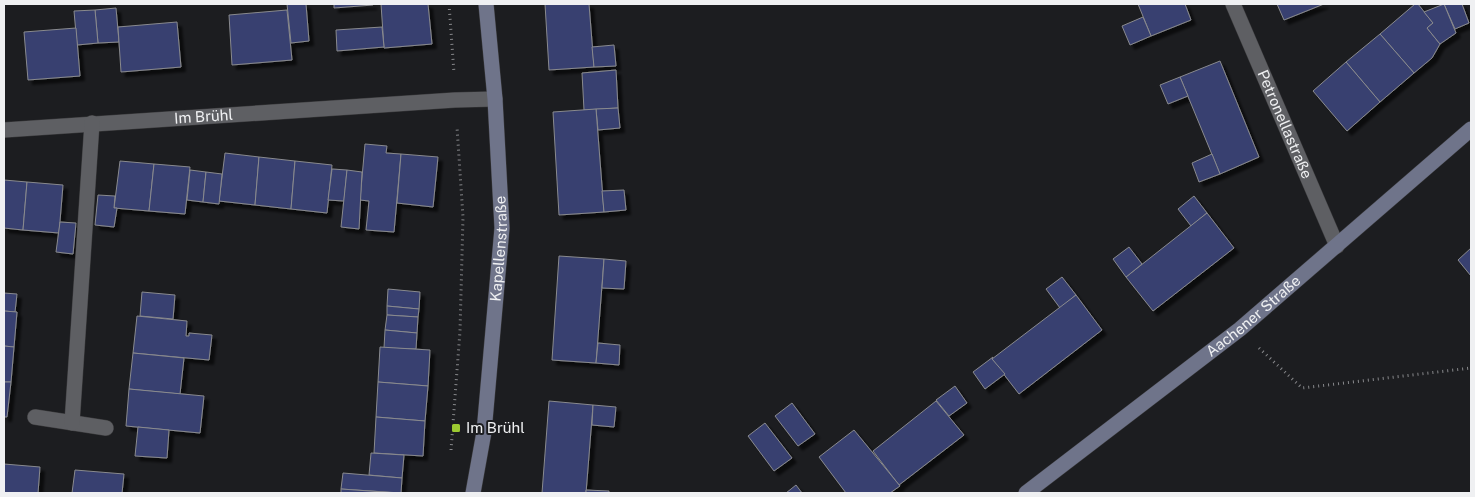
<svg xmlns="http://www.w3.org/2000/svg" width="1475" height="497" viewBox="0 0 1475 497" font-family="'Public Sans',sans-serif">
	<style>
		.building { fill: #384070; stroke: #898a8e; filter: url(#shadow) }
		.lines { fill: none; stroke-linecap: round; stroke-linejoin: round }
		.street-casing { stroke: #3a3a3c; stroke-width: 16 }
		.secondary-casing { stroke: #3a3a3c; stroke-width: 16 }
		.path { stroke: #87888b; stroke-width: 3; stroke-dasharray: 1 4; stroke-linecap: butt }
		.street { stroke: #5e5f63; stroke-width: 15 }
		.secondary { stroke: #6f748a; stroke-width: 15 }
		.poi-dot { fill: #9cca31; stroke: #1c1d20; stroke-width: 2 }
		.labels { text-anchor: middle; stroke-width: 4; stroke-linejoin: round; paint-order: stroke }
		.street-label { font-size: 15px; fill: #eff0f2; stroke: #1c1d20 }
		.poi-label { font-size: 15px; fill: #eff0f2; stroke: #1c1d20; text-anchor: start }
	</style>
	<defs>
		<filter id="shadow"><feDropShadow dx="4.5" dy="4.5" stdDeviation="1" flood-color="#0009"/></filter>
	</defs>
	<rect width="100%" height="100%" fill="#1c1d20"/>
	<g class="building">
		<path d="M 287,4 L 306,4 L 309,41 L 291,43 Z"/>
		<path d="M 334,4 L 372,4 L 373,5 L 334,8 Z"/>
		<path d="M 381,4 L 428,4 L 432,44 L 384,48 Z"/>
		<path d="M 545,4 L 589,4 L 594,67 L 549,70 Z"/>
		<path d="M 1138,4 L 1185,4 L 1191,20 L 1151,36 Z"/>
		<path d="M 1277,4 L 1324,4 L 1284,20 Z"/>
		<path d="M 1415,4 L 1418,4 L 1433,23 L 1427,28 L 1440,44 L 1432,58 L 1414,73 L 1380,34 Z"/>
		<path d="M 1444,4 L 1462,4 L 1469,23 L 1455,29 Z"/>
		<path d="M 1444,4 L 1456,33 L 1440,44 L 1427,28 L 1433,23 L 1424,12 Z"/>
		<path d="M 116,8 L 119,42 L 98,43 L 95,10 Z"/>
		<path d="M 95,10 L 98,43 L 77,45 L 74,11 Z"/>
		<path d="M 287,10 L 292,60 L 232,65 L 229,15 Z"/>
		<path d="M 1143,17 L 1151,36 L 1130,45 L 1122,26 Z"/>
		<path d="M 177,22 L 181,67 L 121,72 L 118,27 Z"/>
		<path d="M 382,27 L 384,47 L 337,51 L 336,30 Z"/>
		<path d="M 76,28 L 80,76 L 28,80 L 24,32 Z"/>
		<path d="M 1380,34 L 1414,73 L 1380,102 L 1346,62 Z"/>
		<path d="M 614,45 L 616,66 L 594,67 L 592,47 Z"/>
		<path d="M 1220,61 L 1259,157 L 1220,174 L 1180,77 Z"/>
		<path d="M 1346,62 L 1380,102 L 1347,131 L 1313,91 Z"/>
		<path d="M 616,70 L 618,108 L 584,110 L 582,73 Z"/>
		<path d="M 1180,77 L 1188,96 L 1168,104 L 1160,85 Z"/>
		<path d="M 618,108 L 620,128 L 598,130 L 596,109 Z"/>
		<path d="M 596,109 L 604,212 L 559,215 L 553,112 Z"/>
		<path d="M 365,144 L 387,146 L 386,153 L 401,154 L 394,232 L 366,230 L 369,201 L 360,200 Z"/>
		<path d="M 225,153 L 259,157 L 255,205 L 219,201 Z"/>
		<path d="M 401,154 L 438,157 L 433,207 L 397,203 Z"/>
		<path d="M 1212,154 L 1220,174 L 1199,182 L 1192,163 Z"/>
		<path d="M 259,157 L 295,161 L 291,209 L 255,205 Z"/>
		<path d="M 120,161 L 154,164 L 149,211 L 114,208 Z"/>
		<path d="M 295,161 L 332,165 L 327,213 L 291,209 Z"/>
		<path d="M 154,164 L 190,167 L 185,214 L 149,211 Z"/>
		<path d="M 332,169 L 347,170 L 344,201 L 328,200 Z"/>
		<path d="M 190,170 L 206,172 L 203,202 L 187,200 Z"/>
		<path d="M 347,170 L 362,172 L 359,229 L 341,227 Z"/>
		<path d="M 206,172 L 222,174 L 219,204 L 203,202 Z"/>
		<path d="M 4,180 L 27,182 L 23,230 L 4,228 Z"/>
		<path d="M 27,182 L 63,185 L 59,233 L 23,230 Z"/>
		<path d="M 624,190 L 626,210 L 604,212 L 602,191 Z"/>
		<path d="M 98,195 L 115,196 L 114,208 L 117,208 L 114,227 L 95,225 Z"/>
		<path d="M 1194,196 L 1207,213 L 1191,226 L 1178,209 Z"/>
		<path d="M 1207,213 L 1234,248 L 1153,311 L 1126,277 Z"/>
		<path d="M 60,222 L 76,223 L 73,254 L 56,252 Z"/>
		<path d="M 1129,247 L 1142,264 L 1126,277 L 1113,259 Z"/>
		<path d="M 1471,248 L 1471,276 L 1458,260 Z"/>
		<path d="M 559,256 L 604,259 L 596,363 L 552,360 Z"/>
		<path d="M 604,259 L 626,261 L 624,289 L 602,288 Z"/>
		<path d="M 1062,277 L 1076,295 L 1060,308 L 1046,289 Z"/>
		<path d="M 388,289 L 420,292 L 419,309 L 387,306 Z"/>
		<path d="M 142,292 L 175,295 L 173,319 L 140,316 Z"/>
		<path d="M 4,293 L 17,294 L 15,312 L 4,311 Z"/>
		<path d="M 1076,295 L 1102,330 L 1019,394 L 992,359 Z"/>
		<path d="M 387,306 L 419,309 L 418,317 L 387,315 Z"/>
		<path d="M 4,311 L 17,312 L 14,347 L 4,346 Z"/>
		<path d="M 387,315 L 418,317 L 417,333 L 385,330 Z"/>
		<path d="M 137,316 L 187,321 L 186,336 L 189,336 L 189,333 L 212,335 L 209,360 L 133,353 Z"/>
		<path d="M 385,330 L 417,333 L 416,349 L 384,348 Z"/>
		<path d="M 598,343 L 620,345 L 619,365 L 596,363 Z"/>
		<path d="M 4,346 L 14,347 L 11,382 L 4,382 Z"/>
		<path d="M 380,347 L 430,350 L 428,386 L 378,382 Z"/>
		<path d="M 133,353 L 184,358 L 180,394 L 129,389 Z"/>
		<path d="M 993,357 L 992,359 L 1005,374 L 985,389 L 973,372 Z"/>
		<path d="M 4,382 L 11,382 L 7,417 L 4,417 Z"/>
		<path d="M 378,382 L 428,386 L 425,421 L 376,417 Z"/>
		<path d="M 955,386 L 967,403 L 949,416 L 936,400 Z"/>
		<path d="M 129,389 L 204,396 L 200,433 L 126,426 Z"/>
		<path d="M 549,401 L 593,405 L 586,493 L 542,493 Z"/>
		<path d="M 936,401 L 964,435 L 899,485 L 873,451 Z"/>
		<path d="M 792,403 L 815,434 L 798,446 L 775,416 Z"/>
		<path d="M 593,405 L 616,407 L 614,427 L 592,425 Z"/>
		<path d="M 376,417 L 425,421 L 423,456 L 374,453 Z"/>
		<path d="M 765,423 L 792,458 L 774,471 L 748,436 Z"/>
		<path d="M 138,427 L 169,430 L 167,458 L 135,456 Z"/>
		<path d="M 854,430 L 900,486 L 890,493 L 846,493 L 819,457 Z"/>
		<path d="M 371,453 L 404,455 L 402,478 L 369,475 Z"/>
		<path d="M 4,464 L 40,467 L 38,493 L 4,493 Z"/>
		<path d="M 75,470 L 124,474 L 122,493 L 72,493 Z"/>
		<path d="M 343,473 L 402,478 L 401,493 L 341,489 Z"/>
		<path d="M 796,485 L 802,493 L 786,493 Z"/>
		<path d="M 341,489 L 398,493 L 341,493 Z"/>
		<path d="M 586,490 L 609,491 L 609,493 L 586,493 Z"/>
	</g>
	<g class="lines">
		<g class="street-casing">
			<g id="street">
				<path id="s1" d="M 1233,4 L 1337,246"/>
				<path id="s2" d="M 4,130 L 455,100 L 495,99"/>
				<path d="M 35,417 L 106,428"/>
				<path d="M 72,423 L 92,123"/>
			</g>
		</g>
		<g class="secondary-casing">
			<g id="secondary">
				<path id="s3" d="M 473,493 L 484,432 L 502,228 L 495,99 L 486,4"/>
				<path id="s4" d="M 1026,493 L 1240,329 L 1471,129"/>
			</g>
		</g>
		<g class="path">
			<path d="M 449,4 L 454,73"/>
			<path d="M 1259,348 L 1302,388 L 1471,368"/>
			<path d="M 451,450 L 460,331 L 463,217 L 457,127"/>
		</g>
		<use href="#street" class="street"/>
		<use href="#secondary" class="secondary"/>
	</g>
	<rect class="poi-dot" x="451" y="423" width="10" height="10" rx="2.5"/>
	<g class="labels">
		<g class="street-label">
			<text dy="5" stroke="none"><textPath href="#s2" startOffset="200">Im Brühl</textPath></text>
			<text dy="5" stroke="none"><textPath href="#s1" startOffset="131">Petronellastraße</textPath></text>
			<text dy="5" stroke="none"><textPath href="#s3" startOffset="246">Kapellenstraße</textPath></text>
			<text dy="5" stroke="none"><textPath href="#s4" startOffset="288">Aachener Straße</textPath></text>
		</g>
		<g class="poi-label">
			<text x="466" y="433">Im Brühl</text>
		</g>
	</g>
	<rect width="1475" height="497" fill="none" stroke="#eff0f2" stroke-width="10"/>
</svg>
